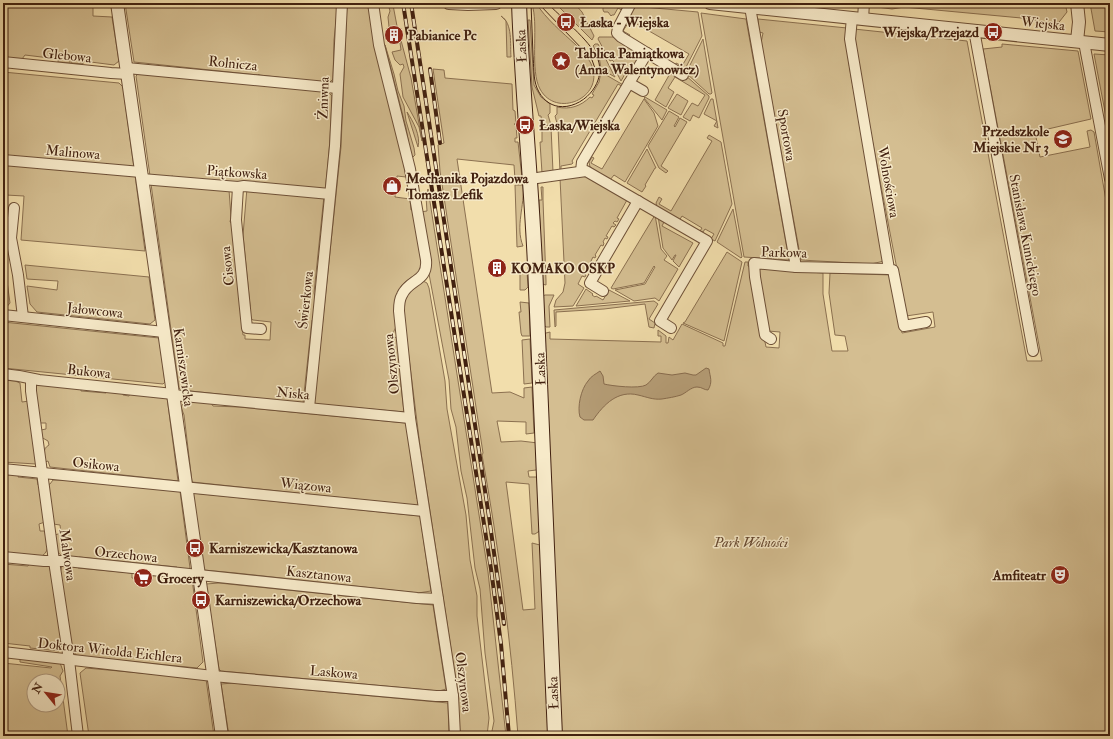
<svg xmlns="http://www.w3.org/2000/svg" width="1113" height="739" viewBox="0 0 1113 739" font-family="'IM FELL Double Pica',serif">
	<style>
		.green { fill: #d4be91; stroke: #8b7050; fill-rule: evenodd }
		.water { fill: #b69e77; stroke: #886c4e }
		.lines { fill: none; stroke-linecap: round; stroke-linejoin: round }
		.minor-casing { stroke: #6e5037; stroke-width: 12 }
		.tertiary-casing { stroke: #6e5037; stroke-width: 14 }
		.secondary-casing { stroke: #422110; stroke-width: 16 }
		.minor { stroke: #f7eac9; stroke-width: 10 }
		.tertiary { stroke: #f7eac9; stroke-width: 12 }
		.secondary { stroke: #f7eac9; stroke-width: 14 }
		.tram { stroke: #422110; stroke-width: 1 }
		.rail-casing { stroke: #422110; stroke-width: 4 }
		.rail { stroke: #f7eac9; stroke-width: 2.5; stroke-dasharray: 8; stroke-linecap: butt }
		.labels { text-anchor: middle; stroke-width: 3; stroke-linejoin: round; paint-order: stroke }
		.poi-label { font-size: 14px; font-weight: bold; fill: #422110; stroke: #f7eac9; text-anchor: start }
		.street-label { font-size: 14px; fill: #422110; stroke: #f7eac9 }
		.park-label { font-size: 14px; font-style: italic; fill: #664830; stroke: #f7eac9 }
	</style>
	<rect width="100%" height="100%" fill="#f2deac"/>
	<filter id="stains"><feTurbulence type="fractalNoise" baseFrequency=".005" numOctaves="4"/><feColorMatrix values="0 0 0 0 .2 0 0 0 0 .09 0 0 0 0 .02 0 0 0 .5 -.17"/></filter>
	<radialGradient id="worn" r=".72"><stop offset=".6" stop-color="#630" stop-opacity="0"/><stop offset="1" stop-color="#630" stop-opacity=".3"/></radialGradient>
	<g class="green">
		<path d="M 3,3 L 93,3 L 93,16 L 112,17 L 119,61 L 114,65 L 83,61 L 83,64 L 71,63 L 72,60 L 70,60 L 70,63 L 58,62 L 58,59 L 25,55 L 22,59 L 3,59 Z"/>
		<path d="M 125,3 L 338,3 L 334,40 L 333,79 L 329,83 L 259,75 L 259,74 L 258,75 L 134,62 Z"/>
		<path d="M 347,3 L 369,5 L 398,131 L 406,177 L 397,176 L 395,197 L 410,199 L 411,210 L 413,210 L 423,269 C 417,274 410,278 405,282 C 393,292 397,314 396,327 L 394,331 L 393,337 L 399,338 L 401,386 L 404,412 L 314,404 L 341,147 Z"/>
		<path d="M 536,3 C 546,19 562,32 576,45 C 582,51 589,58 592,66 C 604,98 556,119 540,89 C 530,71 538,29 533,8 L 533,5 Z"/>
		<path d="M 558,3 L 574,3 L 582,12 L 594,36 L 592,40 L 557,5 Z"/>
		<path d="M 603,3 L 605,3 L 605,5 L 610,6 L 611,3 L 628,5 L 625,12 L 618,8 L 614,15 L 612,15 L 611,16 L 608,12 L 604,12 L 603,10 Z"/>
		<path d="M 870,3 L 1065,3 L 1067,12 L 1056,26 L 1052,25 L 1051,27 L 1032,19 L 904,7 L 892,9 L 870,6 Z"/>
		<path d="M 1090,3 L 1110,3 L 1110,32 L 1095,31 Z"/>
		<path d="M 388,4 L 393,5 L 397,26 L 389,27 L 388,17 L 390,11 Z"/>
		<path d="M 633,6 L 698,12 L 702,36 L 684,71 L 674,67 L 676,63 L 682,66 L 689,54 L 630,20 L 623,31 L 630,35 L 627,39 L 620,32 Z"/>
		<path d="M 701,13 L 746,19 L 789,260 L 744,257 Z"/>
		<path d="M 501,16 C 513,23 510,45 511,57 L 507,57 L 506,21 Z"/>
		<path d="M 758,19 L 847,28 L 846,42 L 850,70 L 884,261 L 871,264 L 801,260 L 761,43 L 763,33 L 759,32 Z"/>
		<path d="M 528,20 L 530,20 L 534,85 L 541,97 L 550,104 L 550,113 L 548,115 L 551,125 L 542,126 L 541,116 L 539,116 L 532,87 Z"/>
		<path d="M 398,29 L 411,78 L 422,141 L 419,127 L 403,97 L 400,74 L 404,67 L 403,64 L 400,65 L 395,60 L 392,52 L 401,50 Z"/>
		<path d="M 854,29 L 967,41 L 1027,361 L 1042,361 L 983,49 L 1002,47 L 1002,44 L 1078,51 L 1091,119 L 1035,132 L 1040,157 L 1090,147 L 1087,131 L 1091,130 L 1094,132 L 1110,223 L 1110,736 L 560,736 L 543,335 L 546,333 L 550,332 L 550,339 L 661,342 L 661,336 L 658,336 L 658,330 L 666,336 L 666,343 L 668,343 L 669,337 L 673,340 L 682,324 L 723,343 L 723,346 L 725,346 L 745,262 L 748,262 L 748,266 L 751,268 L 752,277 L 766,347 L 779,348 L 780,332 L 768,331 L 758,277 L 759,268 L 823,273 L 823,294 L 832,351 L 848,351 L 845,336 L 835,335 L 829,293 L 830,273 L 891,275 L 902,333 L 935,327 L 933,312 L 906,316 L 853,40 Z"/>
		<path d="M 599,37 L 617,37 L 643,53 L 638,66 L 633,63 L 628,70 L 633,73 L 631,77 L 625,74 L 621,81 L 612,64 L 614,62 L 612,60 L 610,61 L 598,39 Z"/>
		<path d="M 703,39 L 712,93 L 711,94 L 709,94 L 686,73 Z"/>
		<path d="M 595,44 L 598,44 L 615,77 L 601,69 L 599,56 L 593,46 Z"/>
		<path d="M 385,45 L 394,74 L 398,91 L 404,106 L 406,121 L 414,148 L 415,155 L 413,157 L 411,157 L 406,128 Z"/>
		<path d="M 1094,54 L 1110,55 L 1110,138 Z"/>
		<path d="M 433,69 L 444,70 L 445,78 L 512,84 L 513,110 L 515,111 L 516,124 L 514,124 L 516,125 L 517,138 L 515,138 L 515,142 L 518,142 L 522,178 L 515,180 L 514,165 L 457,159 L 492,393 L 510,392 L 524,398 L 524,388 L 532,387 L 534,433 L 526,434 L 526,422 L 497,421 L 501,442 L 521,441 L 538,443 L 538,467 L 536,470 L 528,471 L 529,477 L 536,477 L 539,479 L 541,530 L 535,534 L 532,534 L 529,484 L 506,482 L 523,610 L 535,609 L 532,543 L 540,545 L 549,736 L 518,736 C 511,642 499,548 482,455 L 483,453 L 440,171 L 438,145 L 444,143 Z"/>
		<path d="M 672,70 L 685,75 L 709,96 L 709,98 L 699,118 L 693,115 L 690,121 L 683,117 L 692,103 L 698,106 L 705,95 L 675,77 L 668,88 L 674,92 L 666,107 L 655,100 Z"/>
		<path d="M 3,72 L 119,83 L 123,87 L 134,168 L 3,158 Z"/>
		<path d="M 601,72 L 625,86 L 625,88 L 618,84 L 572,161 L 573,163 L 572,164 L 561,166 L 561,172 L 560,172 L 558,127 L 555,116 L 557,114 L 557,107 C 570,110 581,106 590,97 L 592,98 L 594,95 L 592,94 L 599,82 Z"/>
		<path d="M 139,73 L 328,92 L 332,96 C 331,128 329,159 325,191 L 174,178 L 173,176 L 168,177 L 150,176 L 136,76 Z"/>
		<path d="M 677,94 L 688,101 L 681,115 L 668,108 Z"/>
		<path d="M 645,97 L 667,110 L 662,120 L 644,98 Z"/>
		<path d="M 644,99 L 654,113 L 658,126 L 625,182 L 614,175 L 610,180 L 590,167 L 589,162 L 592,157 L 594,158 L 591,163 L 602,169 Z"/>
		<path d="M 711,99 L 713,99 L 718,128 L 714,126 L 717,121 L 704,114 Z"/>
		<path d="M 669,111 L 679,117 L 674,126 L 675,127 L 680,118 L 687,122 L 661,166 L 668,171 L 666,173 L 659,168 L 648,146 Z"/>
		<path d="M 407,112 C 413,121 421,136 418,147 Z"/>
		<path d="M 551,127 L 553,172 L 542,173 L 540,142 L 542,142 L 542,128 Z"/>
		<path d="M 709,135 L 721,142 L 732,204 L 715,241 L 711,239 L 714,234 L 705,229 L 703,232 L 700,231 L 702,228 L 682,216 L 679,221 L 657,207 L 656,203 L 659,197 L 662,199 L 659,204 L 671,211 L 712,141 L 707,138 Z"/>
		<path d="M 647,149 L 656,168 L 655,168 L 645,185 L 646,186 L 642,192 L 627,183 Z"/>
		<path d="M 3,163 L 135,175 L 145,251 L 21,240 L 24,196 L 6,195 L 3,225 Z"/>
		<path d="M 586,175 L 627,200 L 617,218 L 619,219 L 617,222 L 615,221 L 613,223 L 616,225 L 614,227 L 612,226 L 606,236 L 608,237 L 607,239 L 605,238 L 603,242 L 604,243 L 603,246 L 601,245 L 595,255 L 596,256 L 595,258 L 593,257 L 590,263 L 592,265 L 591,266 L 588,265 L 584,274 L 586,275 L 585,277 L 582,276 L 578,284 L 584,288 L 573,306 L 554,307 L 556,300 L 563,292 L 565,283 L 560,178 Z"/>
		<path d="M 151,184 L 229,190 L 231,217 L 230,222 L 232,223 L 243,335 L 245,335 L 245,339 L 270,340 L 271,322 L 253,320 L 250,318 L 249,308 L 250,306 L 243,235 L 247,188 L 324,196 L 314,293 L 321,321 L 312,320 L 303,403 L 181,390 L 179,388 Z"/>
		<path d="M 515,185 L 523,185 C 525,206 515,226 523,246 L 517,247 Z"/>
		<path d="M 541,187 L 543,187 L 543,200 L 546,281 L 546,285 L 542,284 L 539,200 L 542,200 Z"/>
		<path d="M 428,189 L 488,572 L 506,736 L 491,736 L 494,721 L 485,653 L 480,589 L 475,568 L 467,498 L 461,471 L 456,427 L 451,409 L 449,380 L 429,274 L 420,212 L 427,211 L 426,197 Z"/>
		<path d="M 733,209 L 742,257 L 741,258 L 717,242 Z"/>
		<path d="M 655,215 L 661,249 L 667,256 L 664,260 L 678,269 L 659,301 L 655,298 L 634,301 L 615,290 L 645,284 L 655,267 L 654,266 L 644,283 L 613,289 L 611,288 Z"/>
		<path d="M 658,216 L 665,220 L 662,226 L 693,243 L 679,267 L 673,261 L 676,255 L 675,255 L 672,260 L 663,248 Z"/>
		<path d="M 3,252 L 10,303 L 5,309 L 3,309 Z"/>
		<path d="M 727,252 L 742,262 L 724,341 L 683,323 L 685,322 Z"/>
		<path d="M 25,265 L 149,277 L 155,320 L 150,324 L 37,312 L 30,304 L 27,286 L 57,290 L 58,281 L 27,279 Z"/>
		<path d="M 524,270 L 527,272 L 528,287 L 525,290 L 520,290 L 520,271 Z"/>
		<path d="M 423,281 L 427,283 L 429,288 L 445,381 L 447,409 L 466,515 L 470,560 L 477,596 L 477,616 L 489,718 L 487,736 L 459,736 L 457,688 L 420,446 L 402,302 L 406,295 Z"/>
		<path d="M 586,289 L 593,294 L 592,295 L 595,297 L 596,296 L 603,300 L 609,290 L 630,301 L 576,306 Z"/>
		<path d="M 545,295 L 554,295 L 549,306 L 550,327 L 546,327 L 543,324 L 543,296 Z"/>
		<path d="M 654,301 L 658,304 L 649,319 L 655,323 L 654,328 L 649,327 L 645,304 L 604,309 L 556,312 L 556,326 L 555,327 L 554,310 Z"/>
		<path d="M 520,302 L 529,303 L 530,336 L 522,336 L 521,333 L 519,312 L 521,312 Z"/>
		<path d="M 3,322 L 159,338 L 165,382 L 163,384 L 3,368 Z"/>
		<path d="M 530,339 L 532,383 L 524,384 L 522,340 Z"/>
		<path d="M 3,380 L 15,381 L 20,383 L 22,402 L 29,401 L 36,464 L 3,462 Z"/>
		<path d="M 39,384 L 81,388 L 81,391 L 106,393 L 107,390 L 123,392 L 123,395 L 129,396 L 130,392 L 167,397 L 178,481 L 50,467 L 48,461 L 45,462 C 44,455 42,449 49,445 L 48,441 L 41,437 L 41,430 L 46,429 L 46,423 L 40,423 L 35,391 L 36,386 Z"/>
		<path d="M 186,400 L 211,403 L 213,406 L 239,407 L 406,423 L 417,499 L 419,499 L 419,503 L 417,506 L 392,504 L 392,503 L 192,482 L 184,415 L 181,407 L 183,404 L 186,402 Z"/>
		<path d="M 3,472 L 19,474 L 18,477 L 37,479 L 38,485 L 41,485 L 45,522 L 39,524 L 40,531 L 46,531 C 47,540 51,550 42,556 L 7,553 L 7,549 L 3,549 Z"/>
		<path d="M 53,480 L 66,480 L 180,491 L 190,568 L 188,569 L 177,569 L 177,567 L 79,557 L 78,559 C 57,556 58,557 55,535 L 61,533 L 60,525 L 53,524 L 47,485 L 50,484 Z"/>
		<path d="M 193,493 L 420,516 L 431,591 L 418,593 L 236,573 L 204,570 Z"/>
		<path d="M 30,563 L 47,565 L 50,568 L 62,645 L 59,651 L 30,648 L 30,646 L 3,643 L 3,564 L 28,566 Z"/>
		<path d="M 62,565 L 78,566 L 78,568 L 132,573 L 132,578 L 152,581 L 153,575 L 192,579 L 203,662 L 197,668 L 107,659 L 85,659 L 76,655 L 71,648 L 60,573 Z"/>
		<path d="M 219,583 L 433,605 L 446,689 L 439,691 L 221,671 L 219,669 L 206,584 Z"/>
		<path d="M 20,655 L 59,660 L 63,671 L 60,676 L 68,736 L 3,736 L 3,663 L 51,668 L 52,667 L 20,662 ZM 34,681 L 58,681 L 58,705 L 34,705 Z"/>
		<path d="M 86,668 L 206,679 L 214,736 L 89,736 L 80,673 Z"/>
		<path d="M 233,683 L 448,703 L 449,736 L 229,736 L 221,684 Z"/>
	</g>
	<path class="water" d="M 706,368 L 709,369 C 710,377 713,382 708,390 C 704,390 702,387 697,387 C 691,387 686,393 681,395 C 675,397 668,398 662,399 C 653,400 647,397 638,395 C 618,390 604,404 593,420 L 584,420 L 580,417 C 577,407 581,389 588,381 C 591,376 596,374 600,371 L 603,376 L 604,384 C 612,386 639,389 646,385 C 651,382 653,376 658,373 L 672,375 L 685,373 L 693,375 L 696,375 Z"/>
	<g class="lines">
		<g class="minor-casing">
			<g id="minor">
				<path d="M 373,3 L 379,45 L 410,169 L 426,260 C 428,282 409,279 402,295 C 399,300 399,306 399,311 L 410,418 L 453,696 L 455,736"/>
				<path d="M 631,3 L 618,28 L 617,33 L 621,37 L 647,53"/>
				<path d="M 750,7 L 796,267"/>
				<path d="M 852,18 L 850,39 L 889,269 L 893,270 L 904,326 L 926,322"/>
				<path d="M 863,19 L 864,3"/>
				<path d="M 974,30 L 1033,351"/>
				<path d="M 1084,42 L 1110,179"/>
				<path d="M 3,62 L 111,73 L 128,74"/>
				<path d="M 127,68 L 337,88"/>
				<path d="M 629,83 L 643,91"/>
				<path d="M 3,160 L 141,172"/>
				<path d="M 581,171 L 582,162 L 647,53 L 683,75"/>
				<path d="M 142,179 L 238,187 L 244,186 L 330,194"/>
				<path d="M 530,179 L 586,171 L 707,241 L 660,321 L 671,328"/>
				<path d="M 238,187 L 236,220 L 247,328 L 261,329"/>
				<path d="M 14,208 L 11,238 L 18,275 L 23,317"/>
				<path d="M 603,291 L 590,283 L 638,201"/>
				<path d="M 3,315 L 164,332"/>
				<path d="M 771,339 L 765,335 L 755,277 L 754,263 L 796,267 L 889,269"/>
				<path d="M 3,374 L 19,376 L 39,380 L 173,394"/>
				<path d="M 31,379 L 31,391 L 54,561 L 69,660 L 78,736"/>
				<path d="M 173,395 L 410,418"/>
				<path d="M 309,408 L 335,146 L 342,3"/>
				<path d="M 3,469 L 424,511"/>
				<path d="M 3,557 L 44,561 L 66,561 L 417,598 L 438,599"/>
				<path d="M 3,652 L 213,676 L 436,696 L 453,696"/>
			</g>
		</g>
		<g class="tertiary-casing">
			<g id="tertiary">
				<path d="M 117,3 L 222,736"/>
				<path d="M 449,3 L 468,4 L 496,3"/>
				<path d="M 710,3 L 1110,45"/>
				<path d="M 1077,3 L 1079,22 L 1077,41"/>
			</g>
		</g>
		<g class="secondary-casing">
			<path id="secondary" d="M 519,3 C 522,90 531,177 535,265 L 555,736"/>
		</g>
		<use href="#minor" class="minor"/>
		<use href="#tertiary" class="tertiary"/>
		<use href="#secondary" class="secondary"/>
		<g class="tram">
			<path d="M 531,3 C 532,20 532,38 533,55 C 534,66 533,78 537,88 C 555,130 613,93 597,57 C 590,41 560,16 547,3"/>
			<path d="M 538,3 L 586,53 L 592,60 L 596,71"/>
		</g>
		<g class="rail-casing">
			<g id="rail">
				<path d="M 403,3 L 491,569 L 501,644 L 509,736"/>
				<path d="M 411,3 L 489,517 L 504,624"/>
				<path d="M 430,69 L 440,143"/>
			</g>
		</g>
		<use href="#rail" class="rail"/>
	</g>
	<defs>
		<g id="bus-disc" transform="scale(1)"><circle r="9.5" fill="#8f2418" stroke="#f7eac9"/><path d="M-5-6H5V4H4V6H2V4H-2V6H-4V4H-5ZM-3.5-4V0h7V-4ZM-3.5 1.2v1.5H-2V1.2ZM2 1.2v1.5H3.5V1.2Z" fill="#fff"/></g>
		<g id="building-disc" transform="scale(1)"><circle r="9.5" fill="#8f2418" stroke="#f7eac9"/><path d="M-4-6H4V6H1V3H-1V6H-4ZM-2.5-4.3h1.7v1.8h-1.7ZM.8-4.3h1.7v1.8H.8ZM-2.5-1h1.7V.8h-1.7ZM.8-1h1.7V.8H.8Z" fill="#fff"/></g>
		<g id="sight-disc" transform="scale(1)"><circle r="9.5" fill="#8f2418" stroke="#f7eac9"/><path d="M0-6L1.8-2.2L6-1.7L2.9 1.2L3.7 5.4L0 3.3L-3.7 5.4L-2.9 1.2L-6-1.7L-1.8-2.2Z" fill="#fff"/></g>
		<g id="school-disc" transform="scale(1)"><circle r="9.5" fill="#8f2418" stroke="#f7eac9"/><path d="M0-5L7-2L0 1L-7-2ZM-4 1L0 2.5L4 1V4Q0 6-4 4Z" fill="#fff"/></g>
		<g id="shop-disc" transform="scale(1)"><circle r="9.5" fill="#8f2418" stroke="#f7eac9"/><path d="M-5-2.5h2.3a2.7 3.5 0 0 1 5.4 0H5L5.5 6h-11ZM-1.5-2.5h3a1.5 2.3 0 0 0-3 0Z" fill="#fff"/></g>
		<g id="theatre-disc" transform="scale(1)"><circle r="9.5" fill="#8f2418" stroke="#f7eac9"/><path d="M-5-5.5Q0-4 5-5.5V0Q5 5 0 6Q-5 5-5 0ZM-3.3-2.5H-1v1.5H-3.3ZM1-2.5H3.3v1.5H1ZM-2.8 1Q0 5.5 2.8 1Z" fill="#fff"/></g>
		<g id="supermarket-disc" transform="scale(1)"><circle r="9.5" fill="#8f2418" stroke="#f7eac9"/><path d="M-6-5.5h2.5l.6 2H6L4.5 2H-2.5L-4.4-4H-6ZM-1.5 3.2a1.3 1.3 0 1 0 .1 0ZM3 3.2a1.3 1.3 0 1 0 .1 0Z" fill="#fff"/></g>
	</defs>
	<g fill-rule="evenodd">
		<use href="#bus-disc" x="566" y="22"/>
		<use href="#bus-disc" x="993" y="32"/>
		<use href="#building-disc" x="394" y="35"/>
		<use href="#sight-disc" x="561" y="61"/>
		<use href="#bus-disc" x="525" y="125"/>
		<use href="#school-disc" x="1063" y="139"/>
		<use href="#shop-disc" x="392" y="186"/>
		<use href="#building-disc" x="497" y="268"/>
		<use href="#bus-disc" x="195" y="548"/>
		<use href="#theatre-disc" x="1060" y="575"/>
		<use href="#supermarket-disc" x="143" y="578"/>
		<use href="#bus-disc" x="201" y="600"/>
	</g>
	<g class="labels">
		<g class="poi-label">
			<text x="580" y="27">Łaska - Wiejska</text>
			<text x="979" y="37" text-anchor="end">Wiejska/Przejazd</text>
			<text x="408" y="40">Pabianice Pc</text>
			<text x="575" y="58">Tablica Pamiątkowa<tspan x="575" dy="16">(Anna Walentynowicz)</tspan></text>
			<text x="539" y="130">Łaska/Wiejska</text>
			<text x="1049" y="136" text-anchor="end">Przedszkole<tspan x="1049" dy="16">Miejskie Nr 3</tspan></text>
			<text x="406" y="183">Mechanika Pojazdowa<tspan x="406" dy="16">Tomasz Lefik</tspan></text>
			<text x="511" y="273">KOMAKO OSKP</text>
			<text x="209" y="553">Karniszewicka/Kasztanowa</text>
			<text x="1046" y="580" text-anchor="end">Amfiteatr</text>
			<text x="157" y="583">Grocery</text>
			<text x="215" y="605">Karniszewicka/Orzechowa</text>
		</g>
		<g class="street-label">
			<text transform="translate(1043 23) rotate(6)" y="5">Wiejska</text>
			<text transform="translate(521 46) rotate(-93)" y="5">Łaska</text>
			<text transform="translate(67 55) rotate(6)" y="5">Glebowa</text>
			<text transform="translate(233 63) rotate(6)" y="5">Rolnicza</text>
			<text transform="translate(323 98) rotate(-88)" y="5">Żniwna</text>
			<text transform="translate(787 135) rotate(80)" y="5">Sportowa</text>
			<text transform="translate(73 152) rotate(5)" y="5">Malinowa</text>
			<text transform="translate(237 172) rotate(4)" y="5">Piątkowska</text>
			<text transform="translate(889 182) rotate(80)" y="5">Wolnościowa</text>
			<text transform="translate(1026 235) rotate(79)" y="5">Stanisława Kunickiego</text>
			<text transform="translate(784 252) rotate(2)" y="5">Parkowa</text>
			<text transform="translate(227 266) rotate(-96)" y="5">Cisowa</text>
			<text transform="translate(305 300) rotate(-84)" y="5">Świerkowa</text>
			<text transform="translate(95 310) rotate(6)" y="5">Jałowcowa</text>
			<text transform="translate(391 364) rotate(-96)" y="5">Olszynowa</text>
			<text transform="translate(184 367) rotate(82)" y="5">Karniszewicka</text>
			<text transform="translate(540 369) rotate(-92)" y="5">Łaska</text>
			<text transform="translate(89 371) rotate(6)" y="5">Bukowa</text>
			<text transform="translate(293 393) rotate(5)" y="5">Niska</text>
			<text transform="translate(96 464) rotate(6)" y="5">Osikowa</text>
			<text transform="translate(306 485) rotate(6)" y="5">Wiązowa</text>
			<text transform="translate(126 554) rotate(6)" y="5">Orzechowa</text>
			<text transform="translate(68 555) rotate(82)" y="5">Malwowa</text>
			<text transform="translate(319 574) rotate(6)" y="5">Kasztanowa</text>
			<text transform="translate(110 650) rotate(6)" y="5">Doktora Witolda Eichlera</text>
			<text transform="translate(334 672) rotate(5)" y="5">Laskowa</text>
			<text transform="translate(464 682) rotate(83)" y="5">Olszynowa</text>
			<text transform="translate(553 693) rotate(-92)" y="5">Łaska</text>
		</g>
		<g class="park-label">
			<text x="751" y="547">Park Wolności</text>
		</g>
	</g>
	<rect width="1113" height="739" fill="none" stroke="#f2deac" stroke-width="16"/>
	<rect x="4" y="4" width="1105" height="731" fill="none" stroke="#422110" stroke-width="2"/>
	<rect x="8" y="8" width="1097" height="723" fill="none" stroke="#422110"/>
	<g transform="translate(46 693) rotate(300)"><circle r="19" fill="#f7eac9" stroke="#af9a7f"/>
	<path d="M0-3L7 15L0 10L-7 15Z" fill="#8f2418"/>
	<text y="-6" font-size="11" font-weight="bold" text-anchor="middle" fill="#422110">N</text>
	</g>
	<rect width="100%" height="100%" filter="url(#stains)"/>
	<rect width="100%" height="100%" fill="url(#worn)"/>
</svg>
